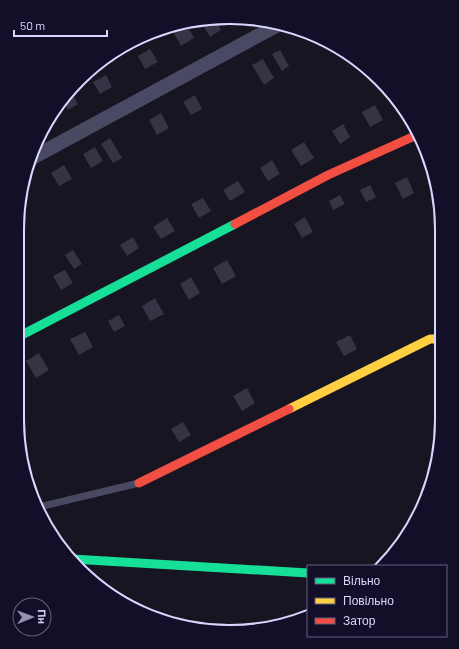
<svg xmlns="http://www.w3.org/2000/svg" width="459" height="649" viewBox="0 0 459 649" font-family="Barlow,sans-serif">
	<style>
		.building { fill: #353344 }
		.lines { fill: none; stroke-linecap: round; stroke-linejoin: round }
		.lane { stroke: #4a4963; stroke-width: 7 }
		.street { stroke: #4a4963; stroke-width: 14 }
		.fast { stroke: #16e098; stroke-width: 9 }
		.slow { stroke: #ffcf43; stroke-width: 9 }
		.jam { stroke: #f24e42; stroke-width: 9 }
		.rim { fill: none; stroke: #dad6ff; stroke-width: 2 }
	</style>
	<rect width="100%" height="100%" fill="#171522"/>
	<g class="building">
		<path d="M 216,21 L 221,30 L 210,37 L 202,23 Z"/>
		<path d="M 187,25 L 194,38 L 181,46 L 172,30 L 181,26 Z"/>
		<path d="M 150,49 L 158,62 L 145,69 L 138,56 Z"/>
		<path d="M 280,50 L 289,66 L 282,71 L 272,54 Z"/>
		<path d="M 263,59 L 274,78 L 264,85 L 252,65 Z"/>
		<path d="M 106,75 L 112,87 L 100,94 L 93,82 Z"/>
		<path d="M 71,92 L 78,104 L 68,110 L 64,101 Z"/>
		<path d="M 195,95 L 202,109 L 191,115 L 183,102 Z"/>
		<path d="M 375,105 L 383,120 L 370,127 L 362,112 Z"/>
		<path d="M 58,108 L 61,112 L 51,118 L 51,117 Z"/>
		<path d="M 161,113 L 169,128 L 157,135 L 149,120 Z"/>
		<path d="M 343,124 L 350,137 L 340,144 L 332,131 Z"/>
		<path d="M 110,138 L 122,158 L 113,163 L 101,144 Z"/>
		<path d="M 304,142 L 314,158 L 301,166 L 291,150 Z"/>
		<path d="M 95,147 L 103,161 L 91,168 L 83,154 Z"/>
		<path d="M 272,160 L 280,174 L 268,181 L 260,168 Z"/>
		<path d="M 64,165 L 72,179 L 59,186 L 51,173 Z"/>
		<path d="M 407,177 L 414,193 L 403,199 L 395,183 Z"/>
		<path d="M 238,181 L 245,192 L 230,201 L 223,190 Z"/>
		<path d="M 370,185 L 376,197 L 366,202 L 360,190 Z"/>
		<path d="M 340,195 L 345,204 L 333,210 L 329,201 Z"/>
		<path d="M 203,198 L 211,211 L 199,218 L 191,204 Z"/>
		<path d="M 305,217 L 313,232 L 302,238 L 294,224 Z"/>
		<path d="M 167,218 L 175,231 L 161,239 L 153,227 Z"/>
		<path d="M 133,237 L 139,248 L 127,256 L 120,245 Z"/>
		<path d="M 73,250 L 82,264 L 74,269 L 65,255 Z"/>
		<path d="M 227,260 L 236,276 L 222,284 L 213,268 Z"/>
		<path d="M 65,270 L 73,283 L 61,290 L 53,276 Z"/>
		<path d="M 191,277 L 200,293 L 189,300 L 180,284 Z"/>
		<path d="M 155,298 L 164,314 L 150,321 L 142,306 Z"/>
		<path d="M 119,315 L 125,326 L 114,332 L 108,321 Z"/>
		<path d="M 85,332 L 93,347 L 79,355 L 70,339 Z"/>
		<path d="M 350,335 L 357,349 L 344,356 L 336,342 Z"/>
		<path d="M 39,353 L 49,370 L 36,378 L 26,361 Z"/>
		<path d="M 247,388 L 255,403 L 242,411 L 233,396 Z"/>
		<path d="M 183,422 L 191,435 L 179,442 L 171,429 Z"/>
	</g>
	<g class="lines">
		<path class="lane" d="M 39,507 L 139,483"/>
		<path class="street" d="M 32,158 L 276,26"/>
		<g class="fast">
			<path d="M 18,337 L 235,224"/>
			<path d="M 72,559 L 308,573"/>
		</g>
		<path class="slow" d="M 289,409 L 430,339 L 441,339"/>
		<g class="jam">
			<path d="M 235,224 L 328,175 L 419,134"/>
			<path d="M 139,483 L 289,409"/>
		</g>
	</g>
	<path d="M0 0H459V649H0ZM229 24H230A205 205 0 0 1 435 229V420A205 205 0 0 1 230 625H229A205 205 0 0 1 24 420V229A205 205 0 0 1 229 24Z" fill="#130f28" fill-rule="evenodd"/>
	<path class="rim" d="M229 24H230A205 205 0 0 1 435 229V420A205 205 0 0 1 230 625H229A205 205 0 0 1 24 420V229A205 205 0 0 1 229 24Z"/>
	<rect x="307" y="565" width="140" height="72" fill="#130f28" stroke="#635f7e"/>
	<rect x="315" y="578" width="20" height="6" fill="#16e098" stroke="#635f7e"/>
	<text x="343" y="585" font-size="12" fill="#dad6ff">Вільно</text>
	<rect x="315" y="598" width="20" height="6" fill="#ffcf43" stroke="#635f7e"/>
	<text x="343" y="605" font-size="12" fill="#dad6ff">Повільно</text>
	<rect x="315" y="618" width="20" height="6" fill="#f24e42" stroke="#635f7e"/>
	<text x="343" y="625" font-size="12" fill="#dad6ff">Затор</text>
	<g transform="translate(32 617) rotate(89)"><circle r="19" fill="#130f28" stroke="#635f7e"/>
	<path d="M0-3L7 15L0 10L-7 15Z" fill="#9692b2"/>
	<text y="-6" font-size="11" font-weight="bold" text-anchor="middle" fill="#dad6ff">Пн</text>
	</g>
	<path d="M14 30v6h93v-6" fill="none" stroke="#dad6ff" stroke-width="2"/>
	<text x="20" y="30" font-size="12" fill="#dad6ff" stroke="#130f28" stroke-width="3" paint-order="stroke">50 m</text>
</svg>
